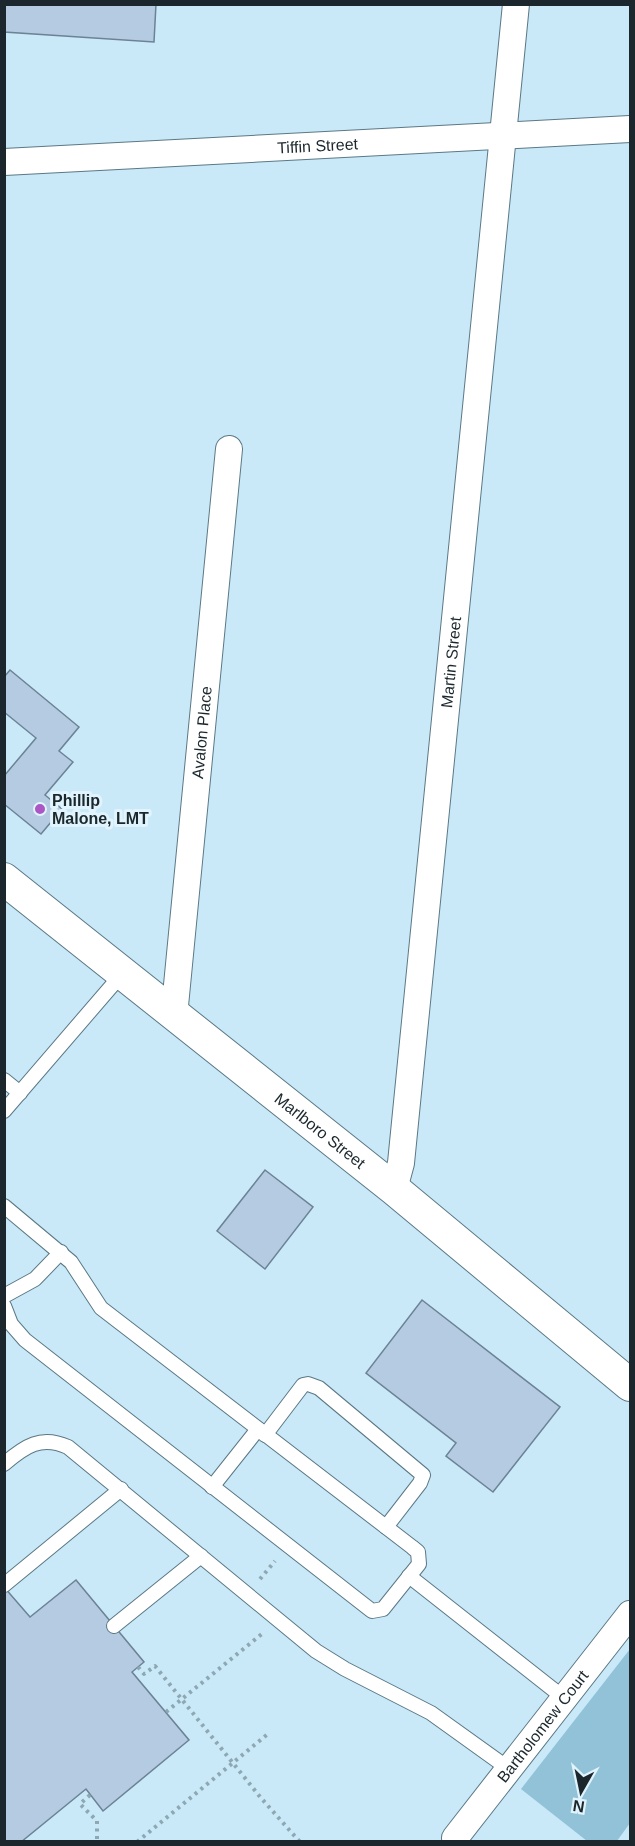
<svg xmlns="http://www.w3.org/2000/svg" width="635" height="1846" viewBox="0 0 635 1846" font-family="Arial,sans-serif">
	<style>
		.green { fill: #91c2d8 }
		.building { fill: #b4cbe1; stroke: #6c8295; stroke-width: 1.5 }
		.lines { fill: none; stroke-linecap: round; stroke-linejoin: round }
		.service-casing { stroke: #5b7885; stroke-width: 16 }
		.minor-casing { stroke: #5b7885; stroke-width: 28 }
		.tertiary-casing { stroke: #5b7885; stroke-width: 34 }
		.path { stroke: #8ea8b3; stroke-width: 4; stroke-dasharray: 3 4.5; stroke-linecap: butt }
		.service { stroke: #fff; stroke-width: 14 }
		.minor { stroke: #fff; stroke-width: 26 }
		.tertiary { stroke: #fff; stroke-width: 32 }
		.poi-dot { fill: #ab56c4; stroke: #e1f4fd; stroke-width: 2 }
		.labels { text-anchor: middle; stroke-width: 6; stroke-linejoin: round; paint-order: stroke }
		.street-label { font-size: 16px; fill: #1b272c; stroke: #e1f4fd }
		.poi-label { font-size: 16px; font-weight: bold; fill: #1b272c; stroke: #e1f4fd; text-anchor: start }
	</style>
	<rect width="100%" height="100%" fill="#c9e9f8"/>
	<path class="green" d="M 630,1649 L 630,1823 L 617,1841 L 587,1841 L 521,1789 Z"/>
	<g class="building">
		<path d="M 4,4 L 156,4 L 154,42 L 4,32 Z"/>
		<path d="M 10,670 L 79,727 L 59,751 L 73,762 L 45,795 L 62,809 L 41,834 L 4,804 L 4,776 L 36,738 L 4,712 L 4,677 Z"/>
		<path d="M 265,1170 L 313,1207 L 265,1269 L 217,1231 Z"/>
		<path d="M 422,1300 L 560,1407 L 493,1492 L 446,1456 L 456,1443 L 366,1373 Z"/>
		<path d="M 76,1580 L 144,1662 L 132,1672 L 189,1740 L 103,1811 L 86,1789 L 21,1842 L 4,1842 L 4,1587 L 30,1617 Z"/>
	</g>
	<g class="lines">
		<g class="service-casing">
			<g id="service">
				<path d="M 4,1080 L 20,1093"/>
				<path d="M 4,1111 L 122,974"/>
				<path d="M 4,1206 L 71,1262 L 101,1308 L 412,1547 L 418,1552 L 419,1564 L 383,1609 L 372,1611 L 25,1340 L 11,1324 L 4,1306"/>
				<path d="M 4,1296 L 35,1279 L 61,1252"/>
				<path d="M 265,1435 L 303,1385 L 308,1384 L 319,1388 L 423,1475 L 420,1483 L 386,1527"/>
				<path d="M 4,1464 C 25,1446 41,1435 68,1447 L 316,1651 L 345,1669 L 431,1713 L 509,1769"/>
				<path d="M 212,1487 L 258,1429"/>
				<path d="M 409,1576 L 564,1698"/>
				<path d="M 4,1585 L 121,1489"/>
				<path d="M 114,1626 L 201,1556"/>
			</g>
		</g>
		<g class="minor-casing">
			<g id="minor">
				<path id="s1" d="M 4,162 L 630,129"/>
				<path id="s2" d="M 174,1016 L 229,449"/>
				<path id="s3" d="M 394,1189 L 401,1163 L 516,4"/>
				<path id="s4" d="M 455,1838 L 630,1614"/>
			</g>
		</g>
		<g class="tertiary-casing">
			<g id="tertiary">
				<path id="s5" d="M 4,879 L 394,1189 L 630,1385"/>
			</g>
		</g>
		<g class="path">
			<path d="M 260,1579 L 275,1561"/>
			<path d="M 138,1667 L 144,1674 L 155,1666 L 261,1798 L 300,1842"/>
			<path d="M 166,1712 L 263,1633"/>
			<path d="M 90,1795 L 80,1804 L 97,1821 L 97,1842"/>
			<path d="M 137,1842 L 269,1733"/>
		</g>
		<use href="#service" class="service"/>
		<use href="#minor" class="minor"/>
		<use href="#tertiary" class="tertiary"/>
	</g>
	<circle class="poi-dot" cx="40" cy="809" r="6"/>
	<g class="labels">
		<g class="street-label">
			<text dy="6" stroke="none"><textPath href="#s1" startOffset="314">Tiffin Street</textPath></text>
			<text dy="6" stroke="none"><textPath href="#s3" startOffset="530">Martin Street</textPath></text>
			<text dy="6" stroke="none"><textPath href="#s2" startOffset="285">Avalon Place</textPath></text>
			<text dy="6" stroke="none"><textPath href="#s5" startOffset="404">Marlboro Street</textPath></text>
			<text dy="6" stroke="none"><textPath href="#s4" startOffset="142">Bartholomew Court</textPath></text>
		</g>
		<g class="poi-label">
			<text x="52" y="806">Phillip<tspan x="52" dy="18">Malone, LMT</tspan></text>
		</g>
	</g>
	<rect width="635" height="1846" fill="none" stroke="#1b272c" stroke-width="12"/>
	<g transform="translate(581 1792) rotate(189)" stroke="#e1f4fd" stroke-width="4.5" paint-order="stroke">
	<path d="M0-4.5L10 22L0 15L-10 22Z" fill="#1b272c"/>
	<text y="-9" font-size="16" font-weight="bold" text-anchor="middle" fill="#1b272c">N</text>
	</g>
</svg>
